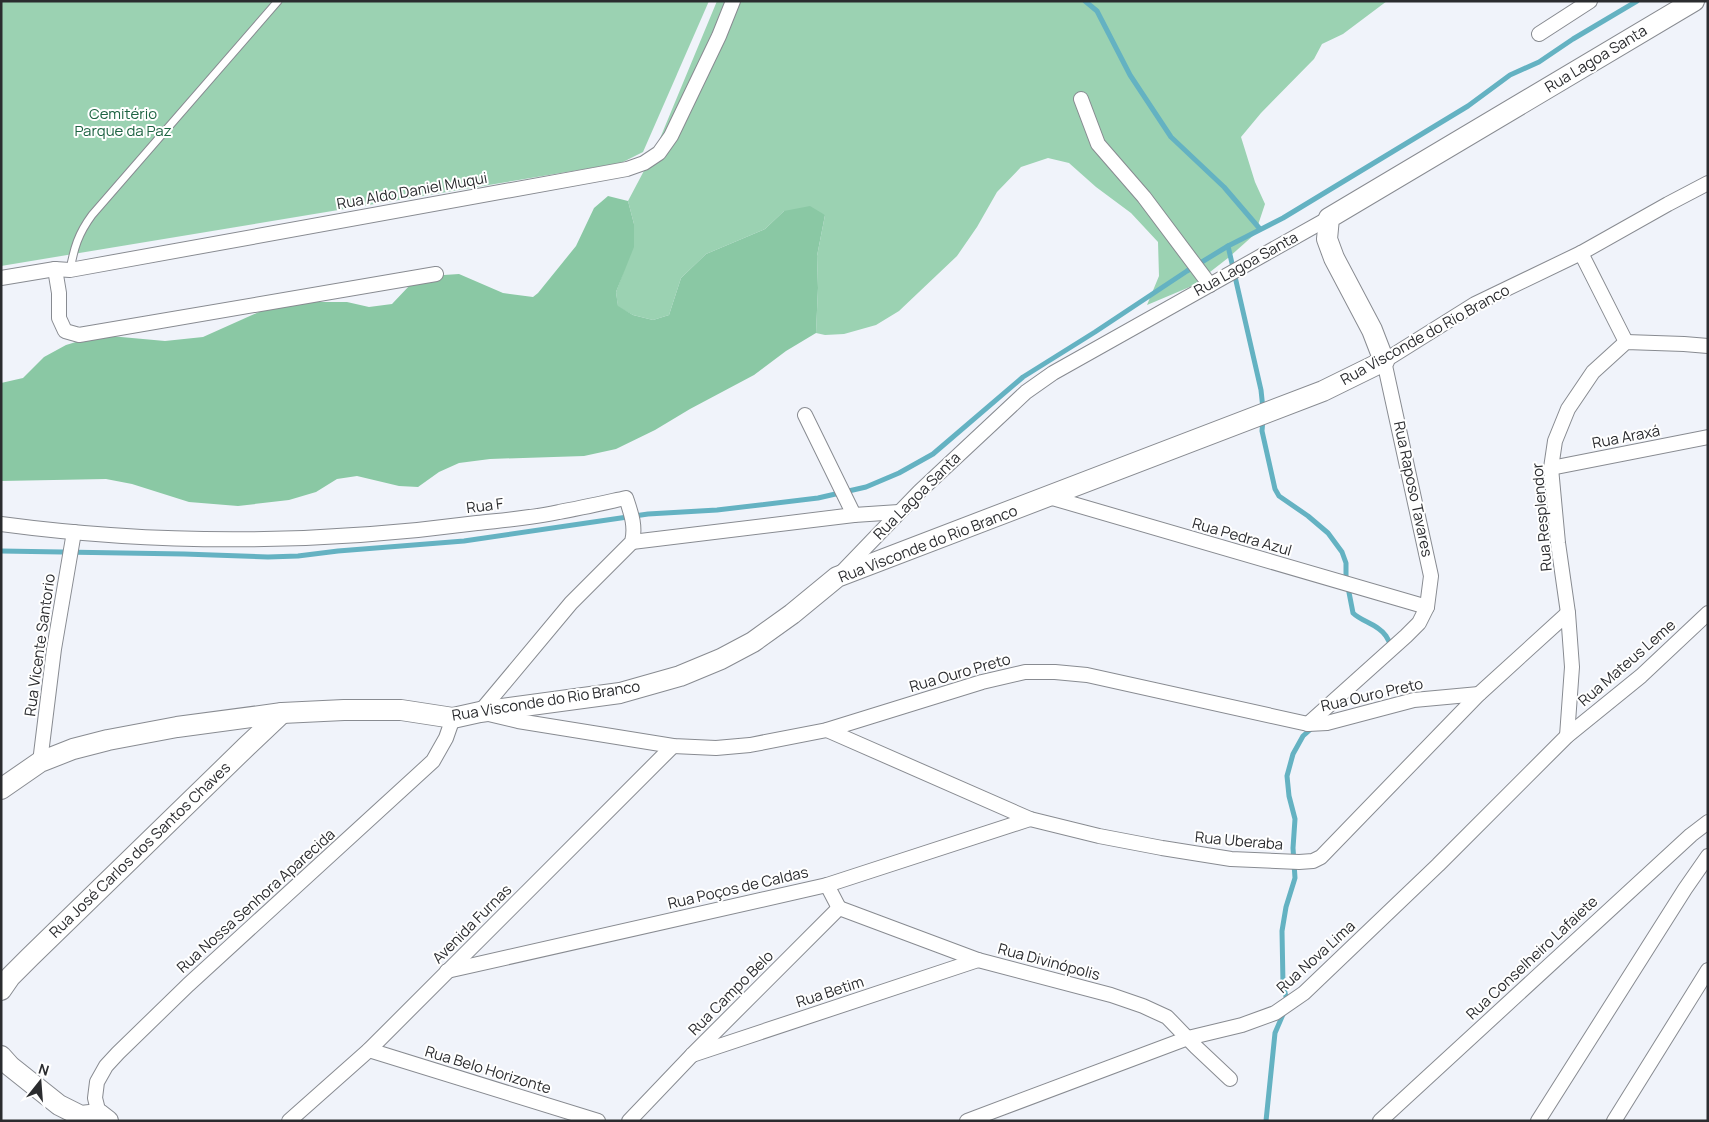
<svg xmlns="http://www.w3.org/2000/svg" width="1709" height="1122" viewBox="0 0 1709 1122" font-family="Manrope,sans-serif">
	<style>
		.green { fill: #9bd2b2 }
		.forest { fill: #8ac8a4 }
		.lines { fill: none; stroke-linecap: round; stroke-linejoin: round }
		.stream { stroke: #64b2c2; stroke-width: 5 }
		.lane-casing { stroke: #888b91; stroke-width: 9 }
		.street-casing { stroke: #888b91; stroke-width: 16 }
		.secondary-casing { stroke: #888b91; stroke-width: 22 }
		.lane { stroke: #fff; stroke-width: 7 }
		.street { stroke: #fff; stroke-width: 14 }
		.secondary { stroke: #fff; stroke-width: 20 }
		.labels { text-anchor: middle; stroke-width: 4; stroke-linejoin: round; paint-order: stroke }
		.street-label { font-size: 15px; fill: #2b2c2f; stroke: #fff }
		.park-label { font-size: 15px; fill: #1e6443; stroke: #fff }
	</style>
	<rect width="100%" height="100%" fill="#f0f3fa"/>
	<g class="green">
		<path d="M 1,1 L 709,1 L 643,152 L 621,163 L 1,266 Z"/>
		<path d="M 717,1 L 1387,1 L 1343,34 L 1322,44 L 1314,59 L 1261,113 L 1241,137 L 1255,182 L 1265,204 L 1255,234 L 1228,258 L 1192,286 L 1147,305 L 1159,276 L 1158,242 L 1131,213 L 1096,187 L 1069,163 L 1048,158 L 1021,167 L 997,192 L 977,227 L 957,256 L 899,311 L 876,325 L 844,334 L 825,335 L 816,333 L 818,288 L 817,256 L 825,215 L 784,211 L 765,229 L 706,254 L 681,278 L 669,315 L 653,320 L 633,315 L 618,307 L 616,292 L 623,273 L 634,224 L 628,201 L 656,148 Z"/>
	</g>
	<path class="forest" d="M 608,196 L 628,201 L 634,224 L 634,247 L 616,292 L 618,306 L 633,315 L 653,320 L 669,315 L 681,278 L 706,254 L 765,229 L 784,211 L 810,206 L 825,215 L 817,256 L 818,288 L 816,333 L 786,351 L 754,375 L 690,409 L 655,430 L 616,449 L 584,456 L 490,459 L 459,463 L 439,472 L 418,487 L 399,486 L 357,476 L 337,479 L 316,492 L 289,500 L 238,506 L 189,502 L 132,484 L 106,479 L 1,481 L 1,383 L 23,378 L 44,357 L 66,345 L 99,335 L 165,341 L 203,337 L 268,308 L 310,302 L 347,302 L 369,307 L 392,304 L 410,285 L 429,276 L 459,274 L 503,293 L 533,297 L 538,293 L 576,246 L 594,208 Z"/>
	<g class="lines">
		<g class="stream">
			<path d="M 1085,1 L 1097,11 L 1130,75 L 1171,137 L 1224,187 L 1260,229"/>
			<path d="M 1228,246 L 1261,390 L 1263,409"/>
			<path d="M 1263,418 L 1262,431 L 1275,489 L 1279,496 L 1308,516 L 1328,533 L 1342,552 L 1346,563 L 1346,577 L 1353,613 C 1362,622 1378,624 1386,636 C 1388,639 1390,643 1391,647"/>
			<path d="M 1,551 L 184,554 L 268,557 L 298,556 L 338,551 L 464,541 L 648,514 L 717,510 L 818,498 L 866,487 L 899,473 L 933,454 L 1023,377 L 1095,332 L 1187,271 L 1228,246 L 1283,218 L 1468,106 L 1510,75 L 1539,62 L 1573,39 L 1637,1"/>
			<path d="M 1287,1001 L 1283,984 L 1282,931 L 1286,907 L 1295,878 L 1293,848 L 1295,819 L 1289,796 L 1287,776 L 1293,754 L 1303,736 L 1312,728"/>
			<path d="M 1266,1121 L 1275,1033 L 1284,1012"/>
		</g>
		<g class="lane-casing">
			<path id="lane" d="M 70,270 C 74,248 78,234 92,215 L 278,1"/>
		</g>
		<g class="street-casing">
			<g id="street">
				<path d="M 1539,34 L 1590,1"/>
				<path d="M 1081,99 L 1098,144 L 1144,197 L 1210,285"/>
				<path d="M 1581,253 L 1626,342"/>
				<path d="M 55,269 L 59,293 L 59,318 L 65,331 L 79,335 L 436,274"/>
				<path d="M 1,278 L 55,269 L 70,270 L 627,169 L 644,163 L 659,153 L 671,136 L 719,36 L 733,1"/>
				<path d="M 805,415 L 854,515"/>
				<path d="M 1551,468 L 1708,437"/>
				<path d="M 1049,497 L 1427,607"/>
				<path d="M 1,524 C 158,545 319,544 477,523 C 504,520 532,518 559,512 C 581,508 603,503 626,498 C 631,513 636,526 632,542 L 571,603 L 480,712 L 518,721 L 673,746 L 716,748 L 750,745 L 827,730 L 982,682 L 1025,672 L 1055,672 L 1087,675 L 1308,724 L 1327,723 L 1414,700 L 1479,694"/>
				<path d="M 632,542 L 854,515 L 899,512"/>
				<path d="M 841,573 L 920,491 L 1026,392 L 1053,373 L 1329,218"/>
				<path d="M 1308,724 L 1406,636 L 1419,623 L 1427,607 L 1431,576 L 1384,361 L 1475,304 L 1581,253 L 1668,204 L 1708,183"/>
				<path d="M 827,730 L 1030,819 L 1099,836 L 1162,848 L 1231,859 L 1299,862 L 1313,861 L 1321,857 L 1479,694 L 1568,613"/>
				<path d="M 1567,736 L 1572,667 L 1568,613 L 1558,543 L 1551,468 L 1555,441 L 1568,409 L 1593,372 L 1626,342 L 1684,344 L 1708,346"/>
				<path d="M 40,762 L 54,649 L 74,532"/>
				<path d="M 827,885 L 839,908"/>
				<path d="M 839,908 L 978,960 L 1111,995 L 1143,1006 L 1167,1017 L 1196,1047 L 1230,1079"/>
				<path d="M 447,971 L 827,885 L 1030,819"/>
				<path d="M 369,1050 L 598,1121"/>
				<path d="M 692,1055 L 978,960"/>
				<path d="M 99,1114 L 95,1098 L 97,1082 L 106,1066 L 118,1053 L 188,985 L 433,761 L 446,738 L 453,718"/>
				<path d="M 289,1121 L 369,1050 L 673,746"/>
				<path d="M 629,1121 L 692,1055 L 839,908"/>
				<path d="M 967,1121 L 1188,1038 L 1242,1025 L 1275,1013 L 1304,993 L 1438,865 L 1567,736 L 1641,676 L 1708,613"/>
				<path d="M 1380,1121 L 1691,835 L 1708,822"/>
				<path d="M 1538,1121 L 1685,889 L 1708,856"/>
				<path d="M 1614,1121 L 1708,970"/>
			</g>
		</g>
		<g class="secondary-casing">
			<g id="secondary">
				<path d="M 1,789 L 40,762 L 73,749 L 108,740 L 177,727 L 282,713 L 344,710 L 401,710 L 453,718 L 480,712 L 620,693 L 680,676 L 721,659 L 753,642 L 792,614 L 837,577 L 1323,391 L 1384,361 L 1372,330 L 1334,258 L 1327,239 L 1329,218 L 1694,1"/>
				<path d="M 1,990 L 10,977 L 30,957 L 247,746 L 282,713"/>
				<path d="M 1,1056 L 10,1066 L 59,1105 L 81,1116 L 99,1114 L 108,1121"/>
			</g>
		</g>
		<use href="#lane" class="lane"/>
		<use href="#street" class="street"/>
		<use href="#secondary" class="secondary"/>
	</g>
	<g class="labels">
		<g class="street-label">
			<text transform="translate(1596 59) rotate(-31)" y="5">Rua Lagoa Santa</text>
			<text transform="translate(412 191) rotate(-10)" y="5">Rua Aldo Daniel Muqui</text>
			<text transform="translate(1246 264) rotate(-29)" y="5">Rua Lagoa Santa</text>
			<text transform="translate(1425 335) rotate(-29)" y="5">Rua Visconde do Rio Branco</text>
			<text transform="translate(1626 437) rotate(-11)" y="5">Rua Araxá</text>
			<text transform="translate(1413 489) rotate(78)" y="5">Rua Raposo Tavares</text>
			<text transform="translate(917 496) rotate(-45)" y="5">Rua Lagoa Santa</text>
			<text transform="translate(485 506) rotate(-7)" y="5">Rua F</text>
			<text transform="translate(1542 517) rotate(-95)" y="5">Rua Resplendor</text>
			<text transform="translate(1242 537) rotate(16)" y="5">Rua Pedra Azul</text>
			<text transform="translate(928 544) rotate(-21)" y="5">Rua Visconde do Rio Branco</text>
			<text transform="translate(40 645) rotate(-82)" y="5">Rua Vicente Santorio</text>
			<text transform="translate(1627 663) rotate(-41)" y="5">Rua Mateus Leme</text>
			<text transform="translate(960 673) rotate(-16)" y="5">Rua Ouro Preto</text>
			<text transform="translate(1372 695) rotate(-13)" y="5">Rua Ouro Preto</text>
			<text transform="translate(546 701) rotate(-9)" y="5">Rua Visconde do Rio Branco</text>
			<text transform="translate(1239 841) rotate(5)" y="5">Rua Uberaba</text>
			<text transform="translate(140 850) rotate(-44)" y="5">Rua José Carlos dos Santos Chaves</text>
			<text transform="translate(738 888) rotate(-13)" y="5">Rua Poços de Caldas</text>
			<text transform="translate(256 901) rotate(-42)" y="5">Rua Nossa Senhora Aparecida</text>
			<text transform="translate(472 924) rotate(-45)" y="5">Avenida Furnas</text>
			<text transform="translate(1316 957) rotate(-42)" y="5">Rua Nova Lima</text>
			<text transform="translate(1532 958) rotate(-43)" y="5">Rua Conselheiro Lafaiete</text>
			<text transform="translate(1049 962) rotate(15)" y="5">Rua Divinópolis</text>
			<text transform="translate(830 992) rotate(-18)" y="5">Rua Betim</text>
			<text transform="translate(731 993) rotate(-45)" y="5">Rua Campo Belo</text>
			<text transform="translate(488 1070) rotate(17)" y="5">Rua Belo Horizonte</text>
		</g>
		<g class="park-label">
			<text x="123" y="119">Cemitério<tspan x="123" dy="17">Parque da Paz</tspan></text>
		</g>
	</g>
	<rect width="1709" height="1122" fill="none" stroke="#2b2c2f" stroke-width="5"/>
	<g transform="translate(40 1082) rotate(17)" stroke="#ffffff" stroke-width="4" paint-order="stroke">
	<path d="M0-4L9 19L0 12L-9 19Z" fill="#2b2c2f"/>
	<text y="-8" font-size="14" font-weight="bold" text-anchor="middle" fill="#2b2c2f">N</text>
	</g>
</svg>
